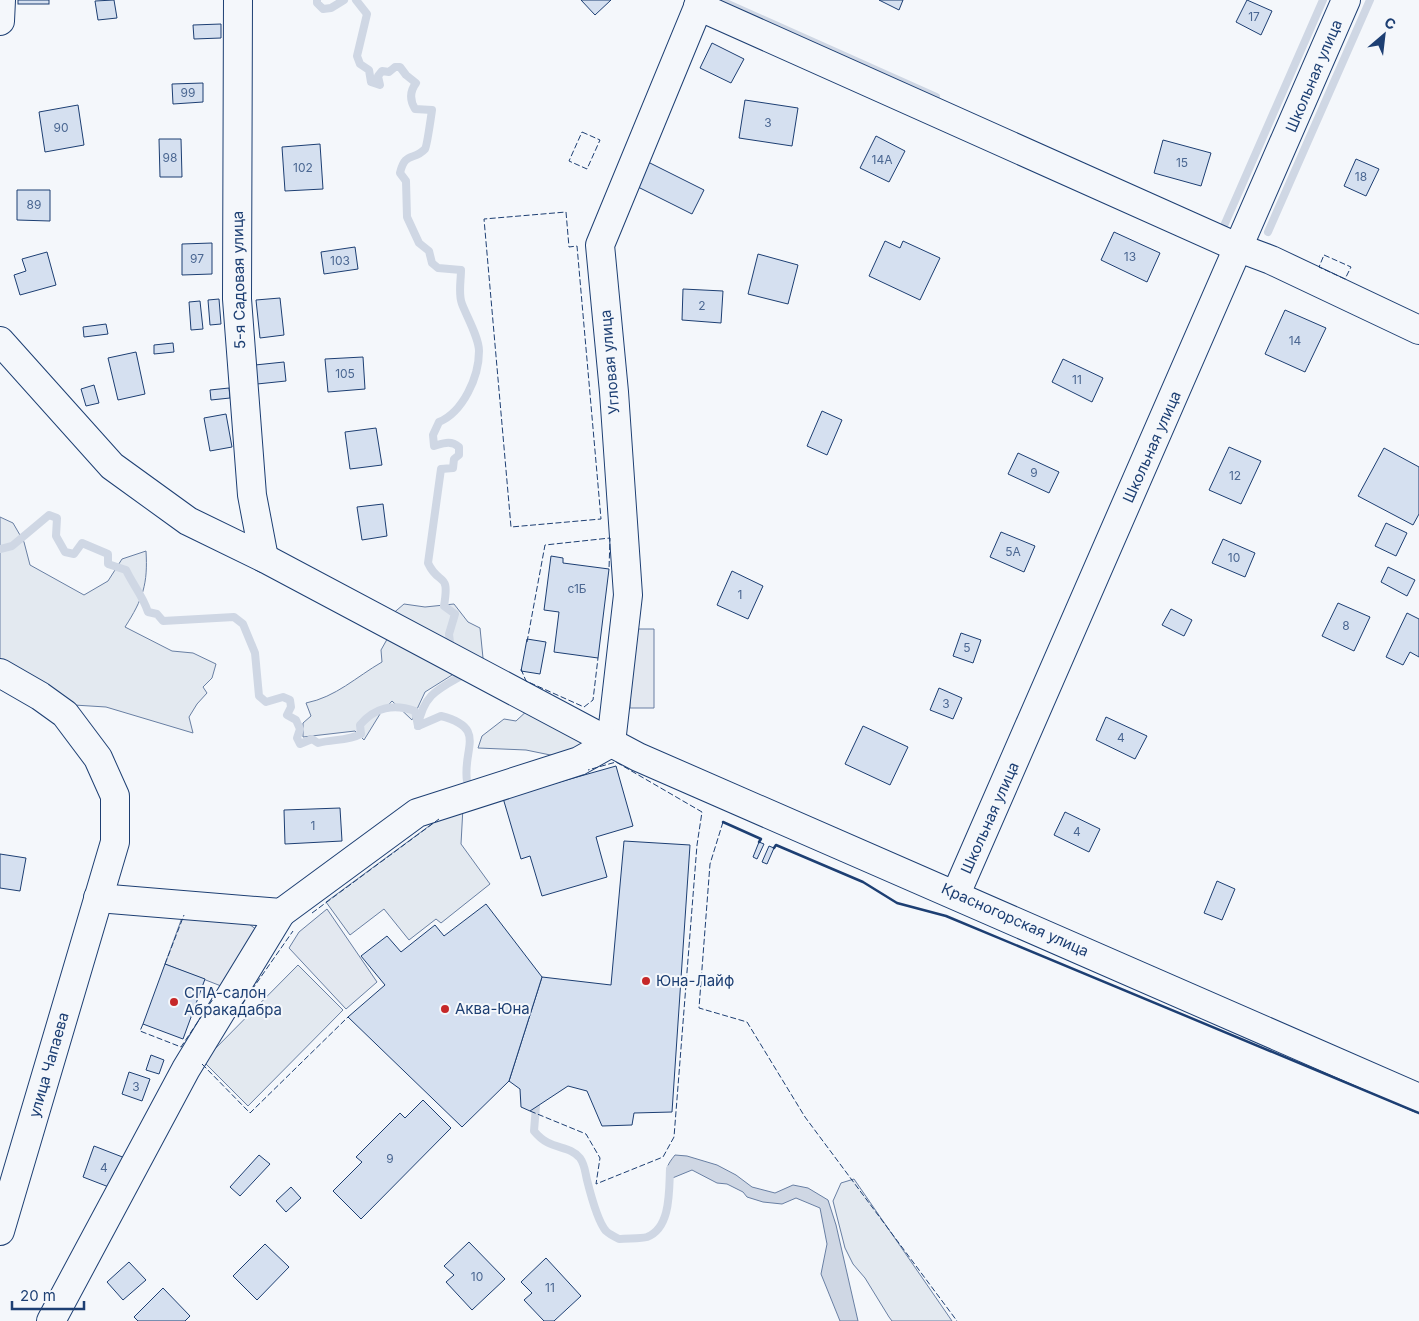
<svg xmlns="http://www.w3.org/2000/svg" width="1419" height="1321" viewBox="0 0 1419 1321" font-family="Inter,sans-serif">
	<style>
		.green { fill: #e3e9f0; stroke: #687fa3 }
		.parking { fill: #e3e8f0; stroke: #687fa3 }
		.water { fill: #cfd7e4; stroke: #687fa3 }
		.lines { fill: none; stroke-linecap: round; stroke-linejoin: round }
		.stream { stroke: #cfd7e4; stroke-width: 8 }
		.building { fill: #d5e0f0; stroke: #1d3f73 }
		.minor-casing { stroke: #1d3f73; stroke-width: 30 }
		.minor { stroke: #f4f7fb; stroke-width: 28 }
		.fence { stroke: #1d3f73; stroke-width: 1; stroke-dasharray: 6 2.5; stroke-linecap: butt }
		.wall { stroke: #1d3f73; stroke-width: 2.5 }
		.poi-dot { fill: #c62828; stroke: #f4f7fb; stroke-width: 2 }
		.labels { text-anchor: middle; stroke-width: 4; stroke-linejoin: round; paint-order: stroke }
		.number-label { font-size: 12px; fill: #4b6792 }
		.street-label { font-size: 15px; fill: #1d3f73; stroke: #f4f7fb }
		.poi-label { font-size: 15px; fill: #1d3f73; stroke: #f4f7fb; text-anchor: start }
	</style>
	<rect width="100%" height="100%" fill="#f4f7fb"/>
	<g class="green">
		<path d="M 0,517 L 13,523 L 24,542 L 30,565 L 84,595 L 108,581 L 122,559 L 146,551 C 148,584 143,599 125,627 L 172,651 L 193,653 L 216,664 L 212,678 L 203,687 L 207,693 L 197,704 L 189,717 L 193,733 L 106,707 L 74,705 L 0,676 Z"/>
		<path d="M 404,604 L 425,607 L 454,604 L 468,622 L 480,628 L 484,668 L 390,616 Z"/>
		<path d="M 390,634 L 460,670 L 425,692 L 412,720 L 392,701 L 380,714 L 364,740 L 355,731 L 303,737 L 303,723 L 311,716 L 306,703 C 336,697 356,677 382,662 L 381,650 Z"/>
		<path d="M 530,708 L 596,742 L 565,758 L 526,750 L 478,748 L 482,736 L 504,719 L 516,721 Z"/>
		<path d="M 463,807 L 461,844 L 490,884 L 441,923 L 436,919 L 409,940 L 384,909 L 350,935 L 326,902 L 444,815 Z"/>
		<path d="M 298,965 L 343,1010 L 248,1106 L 203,1061 Z"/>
		<path d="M 854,1179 L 952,1321 L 892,1321 L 889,1317 L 865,1278 L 853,1264 L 845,1248 L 833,1201 L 841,1183 Z"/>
	</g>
	<g class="parking">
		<path d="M 631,629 L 654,629 L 654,708 L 630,708 Z"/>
		<path d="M 327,909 L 377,982 L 346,1009 L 289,948 L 299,932 Z"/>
		<path d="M 183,915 L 241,918 L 257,930 L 221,986 L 165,964 Z"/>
	</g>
	<path class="water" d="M 675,1155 L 687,1156 L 717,1165 L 736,1175 L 752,1187 L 775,1193 L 793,1185 L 808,1188 L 828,1200 L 836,1225 L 858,1321 L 840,1321 L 821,1274 L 827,1244 L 820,1208 L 796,1198 L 782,1204 L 763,1202 L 747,1197 L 743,1192 L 727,1184 L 717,1183 L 692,1170 L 670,1179 C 664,1169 668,1164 675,1155 Z"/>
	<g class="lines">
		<g class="stream">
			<path d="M 317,0 L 317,3 L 323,9 L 331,8 L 344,0"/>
			<path d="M 356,0 L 367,14 L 357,56 L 360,64 L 369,70 L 371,82 L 380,85 L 378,76 L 382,71 L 389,72 L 395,67 L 400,67 L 406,75 L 416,83 C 410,91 409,99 415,109 L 432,110 C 431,117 427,146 425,149 C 414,161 405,151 400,173 L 406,181 L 407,217 L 419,243 L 429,251 L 432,263 L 438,268 L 461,270 C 461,281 458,294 462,304 C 467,317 479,338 479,351 C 479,377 463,412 439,422 L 433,435 L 434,446 C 444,443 451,440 459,447 L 459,455 L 454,459 L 453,468 L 441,469 L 428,563 C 439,587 450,570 444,606 L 455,614 L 449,634 L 451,651"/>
			<path d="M 719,0 L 936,97"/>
			<path d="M 1223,228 L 1323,0"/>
			<path d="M 1268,232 L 1370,0"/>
			<path d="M 0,549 L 12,546 L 49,515 L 57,518 L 56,536 L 65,552 L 74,554 L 82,543 L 108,554 L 108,564 L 126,570 C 133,585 143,596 148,612 L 157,614 L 163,621 L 234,617 L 243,624 L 255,653 L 259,696 L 266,702 L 283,697 L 290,700 L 291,707 L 287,715 L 296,720 L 300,729 L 297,738 L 300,744 L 312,739 L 318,743 C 333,739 348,741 361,734 L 360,725 C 374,708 393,703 415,711 L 418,726"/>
			<path d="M 463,675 C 438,689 423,695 418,726 L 441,716 C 488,728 462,749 467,781"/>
			<path d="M 536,1106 L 534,1131 C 551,1152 567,1143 580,1158 C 585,1165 585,1172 587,1180 C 590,1192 598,1222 606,1231 C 609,1234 615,1237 619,1239 C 627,1238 641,1239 647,1237 C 671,1228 669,1191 670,1169"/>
		</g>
	</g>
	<g class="building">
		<rect x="18" y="0" width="31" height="4"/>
		<path d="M 114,0 L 117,18 L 98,20 L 95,1 Z"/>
		<path d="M 581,0 L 611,0 L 595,15 Z"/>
		<path d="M 879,0 L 903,0 L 899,10 Z"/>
		<path d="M 1247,0 L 1272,11 L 1261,35 L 1236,22 Z"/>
		<path d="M 221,24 L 221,38 L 194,39 L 193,25 Z"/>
		<path d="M 712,43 L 744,59 L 731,83 L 700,68 Z"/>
		<path d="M 203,83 L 203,102 L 173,104 L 172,84 Z"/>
		<path d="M 745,100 L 798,108 L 792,146 L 739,138 Z"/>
		<path d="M 78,105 L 84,145 L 45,152 L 39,112 Z"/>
		<path d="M 876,136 L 905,151 L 889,182 L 860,168 Z"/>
		<path d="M 159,139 L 181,139 L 182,177 L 160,177 Z"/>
		<path d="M 1163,140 L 1211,153 L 1201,186 L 1154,173 Z"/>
		<path d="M 320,144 L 323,189 L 285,191 L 282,147 Z"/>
		<path d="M 1356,159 L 1379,169 L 1366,196 L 1344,186 Z"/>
		<path d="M 646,161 L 704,190 L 692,214 L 634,185 Z"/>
		<path d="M 17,190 L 50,190 L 50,221 L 17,220 Z"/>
		<path d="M 1114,232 L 1160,253 L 1147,282 L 1101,260 Z"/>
		<path d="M 885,241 L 900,248 L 903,241 L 940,258 L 920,300 L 869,276 Z"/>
		<path d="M 212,243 L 212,274 L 182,275 L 182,244 Z"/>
		<path d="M 355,247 L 358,269 L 324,274 L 321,252 Z"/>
		<path d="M 47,252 L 56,285 L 20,295 L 14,275 L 26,271 L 22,259 Z"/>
		<path d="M 758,254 L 798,265 L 788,304 L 748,294 Z"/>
		<path d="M 683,289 L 723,291 L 721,323 L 682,320 Z"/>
		<path d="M 280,298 L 284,335 L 260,338 L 256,300 Z"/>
		<path d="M 219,299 L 221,324 L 210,325 L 208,300 Z"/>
		<path d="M 200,301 L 203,329 L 191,330 L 189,302 Z"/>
		<path d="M 1285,310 L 1326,328 L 1305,372 L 1265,354 Z"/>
		<path d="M 106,324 L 108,334 L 84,337 L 83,327 Z"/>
		<path d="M 173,343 L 174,352 L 154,354 L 154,345 Z"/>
		<path d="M 136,352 L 145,394 L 118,400 L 108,358 Z"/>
		<path d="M 363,357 L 365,389 L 328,392 L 325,359 Z"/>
		<path d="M 1063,359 L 1103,378 L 1092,402 L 1052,382 Z"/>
		<path d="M 284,362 L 286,381 L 257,384 L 255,365 Z"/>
		<path d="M 94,385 L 99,403 L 86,406 L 81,389 Z"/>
		<path d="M 229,388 L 230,398 L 211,400 L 210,390 Z"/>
		<path d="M 822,411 L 842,420 L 827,455 L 807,446 Z"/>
		<path d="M 226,414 L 232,447 L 210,451 L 204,418 Z"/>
		<path d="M 376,428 L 382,465 L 350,469 L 345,432 Z"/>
		<path d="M 1229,447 L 1261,461 L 1241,504 L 1209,490 Z"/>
		<path d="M 1384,448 L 1419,467 L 1419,514 L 1413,525 L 1358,496 Z"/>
		<path d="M 1018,453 L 1059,472 L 1049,493 L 1008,474 Z"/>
		<path d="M 383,504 L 387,536 L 362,540 L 357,507 Z"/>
		<path d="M 1386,523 L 1407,533 L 1396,556 L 1375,546 Z"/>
		<path d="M 1001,532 L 1035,546 L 1024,572 L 990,557 Z"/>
		<path d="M 1223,539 L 1255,553 L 1245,577 L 1212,563 Z"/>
		<path d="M 551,556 L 563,558 L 563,563 L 609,569 L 598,658 L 554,652 L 559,612 L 544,610 Z"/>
		<path d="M 1388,567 L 1415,580 L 1407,596 L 1381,582 Z"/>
		<path d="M 732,571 L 763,586 L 748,619 L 717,605 Z"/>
		<path d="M 1338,603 L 1370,617 L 1354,651 L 1322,636 Z"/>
		<path d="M 1171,609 L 1192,620 L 1184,636 L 1162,625 Z"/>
		<path d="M 1407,613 L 1419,619 L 1419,657 L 1410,652 L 1403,665 L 1386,657 Z"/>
		<path d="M 961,633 L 981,640 L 973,663 L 953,656 Z"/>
		<path d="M 527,639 L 546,642 L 540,674 L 521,671 Z"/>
		<path d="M 939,688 L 962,698 L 953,719 L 930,710 Z"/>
		<path d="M 1106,717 L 1147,736 L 1135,759 L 1096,740 Z"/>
		<path d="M 863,726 L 908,747 L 890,785 L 845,764 Z"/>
		<path d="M 616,766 L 633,826 L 596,837 L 607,877 L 542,896 L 530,856 L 521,859 L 503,798 Z"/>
		<path d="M 340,808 L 342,841 L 285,844 L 284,810 Z"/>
		<path d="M 1065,812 L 1100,829 L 1089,852 L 1054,835 Z"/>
		<path d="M 624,841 L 690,845 L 672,1112 L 634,1113 L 632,1125 L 602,1126 L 587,1091 L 568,1086 L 530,1111 L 521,1107 L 520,1089 L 509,1081 L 542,977 L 611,985 Z"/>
		<path d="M 759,842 L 764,844 L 757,859 L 753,857 Z"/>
		<path d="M 769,846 L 774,848 L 767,864 L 762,862 Z"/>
		<path d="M 0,854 L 26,858 L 20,891 L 0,888 Z"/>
		<path d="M 1217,881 L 1235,889 L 1222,920 L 1204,913 Z"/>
		<path d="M 486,904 L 542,977 L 509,1081 L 462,1127 L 348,1017 L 385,985 L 361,956 L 387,936 L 401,952 L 435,925 L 444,936 Z"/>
		<path d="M 165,964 L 205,979 L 183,1039 L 143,1024 Z"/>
		<path d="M 151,1055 L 164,1060 L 159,1074 L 146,1070 Z"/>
		<path d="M 129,1072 L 150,1079 L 142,1101 L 122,1094 Z"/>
		<path d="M 423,1100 L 451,1128 L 361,1219 L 333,1191 L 362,1162 L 356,1157 L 400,1113 L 405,1118 Z"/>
		<path d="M 94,1146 L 125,1158 L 114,1189 L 83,1177 Z"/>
		<path d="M 259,1155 L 270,1164 L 240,1196 L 230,1187 Z"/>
		<path d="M 291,1187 L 301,1198 L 286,1212 L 276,1201 Z"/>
		<path d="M 469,1242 L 505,1279 L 472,1310 L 446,1282 L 454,1275 L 444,1266 Z"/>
		<path d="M 265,1244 L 289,1267 L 257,1300 L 233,1276 Z"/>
		<path d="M 546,1258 L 581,1296 L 554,1321 L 544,1321 L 524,1300 L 532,1293 L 521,1282 Z"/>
		<path d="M 129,1262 L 146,1280 L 123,1300 L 107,1282 Z"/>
		<path d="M 163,1288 L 190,1316 L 185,1321 L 138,1321 L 134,1317 Z"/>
	</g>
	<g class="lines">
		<g class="minor-casing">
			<g id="minor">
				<path d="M 238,0 L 237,299 L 252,495 L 264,558"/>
				<path d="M 698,6 L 1239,248 L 1271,260 L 1419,330"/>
				<path d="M 0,21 L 1,0"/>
				<path d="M 0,341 L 112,466 L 188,521 L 264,558 L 638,757 L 1419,1098"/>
				<path d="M 0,673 L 40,696 L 65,714 L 98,758 L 115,796 L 115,842 L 0,1231"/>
				<path d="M 611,743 L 628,595 L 614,392 L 600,245 L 701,0"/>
				<path d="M 956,894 L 1346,0"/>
				<path d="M 98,898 L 281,913 L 417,813 L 579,761 L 611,743"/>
				<path d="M 51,1321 L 186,1069 L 281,913"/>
			</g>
		</g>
		<use href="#minor" class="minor"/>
		<g class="fence">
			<path d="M 582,132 L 600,140 L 587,169 L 569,161 Z"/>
			<path d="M 566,212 L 569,247 L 577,246 L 601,519 L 511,527 L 484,219 Z"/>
			<path d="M 1324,255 L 1351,267 L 1345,279 L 1319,267 Z"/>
			<path d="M 527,642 L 545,545 L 610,538 L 609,569"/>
			<path d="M 521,669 L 526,681 L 584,707 L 593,700 L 598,658"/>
			<path d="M 723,822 L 710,864 L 699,1008 L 747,1022 L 805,1117 L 957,1321"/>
			<path d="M 312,913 L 439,819"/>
			<path d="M 165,964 L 184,915"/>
			<path d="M 237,1011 L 293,931"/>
			<path d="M 143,1024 L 140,1031 L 181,1047 L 217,993"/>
			<path d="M 202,1064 L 250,1113 L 348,1017"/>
			<path d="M 530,1111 L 586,1134 L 600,1158 L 596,1184 L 663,1157 L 674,1137 L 697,845 L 702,812 L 616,762 L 588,770"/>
		</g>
		<g class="wall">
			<path d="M 723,822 L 761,839 L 759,842"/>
			<path d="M 774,848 L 776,845 L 863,882 L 897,903 L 946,916 L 1419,1113"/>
		</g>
	</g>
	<g class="poi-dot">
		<circle cx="646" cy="981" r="5"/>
		<circle cx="174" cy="1002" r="5"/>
		<circle cx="445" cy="1009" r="5"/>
	</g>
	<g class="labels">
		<g class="number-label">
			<text x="1254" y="21">17</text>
			<text x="188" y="97">99</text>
			<text x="768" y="127">3</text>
			<text x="61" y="132">90</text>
			<text x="170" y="162">98</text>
			<text x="882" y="164">14А</text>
			<text x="1182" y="167">15</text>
			<text x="303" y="172">102</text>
			<text x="1361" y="181">18</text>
			<text x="34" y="209">89</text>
			<text x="1130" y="261">13</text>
			<text x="197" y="263">97</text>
			<text x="340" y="265">103</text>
			<text x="702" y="310">2</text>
			<text x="1295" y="345">14</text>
			<text x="345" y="378">105</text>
			<text x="1077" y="384">11</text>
			<text x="1034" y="477">9</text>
			<text x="1235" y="480">12</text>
			<text x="1013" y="556">5А</text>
			<text x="1234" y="562">10</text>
			<text x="577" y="593">с1Б</text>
			<text x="740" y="599">1</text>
			<text x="1346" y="630">8</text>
			<text x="967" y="652">5</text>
			<text x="946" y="708">3</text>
			<text x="1121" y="742">4</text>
			<text x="313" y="830">1</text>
			<text x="1077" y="836">4</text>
			<text x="136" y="1091">3</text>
			<text x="390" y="1163">9</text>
			<text x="104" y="1172">4</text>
			<text x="477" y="1281">10</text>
			<text x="550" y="1292">11</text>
		</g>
		<g class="street-label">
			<text transform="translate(1314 76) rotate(-67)" y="5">Школьная улица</text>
			<text transform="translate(239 280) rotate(-91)" y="5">5-я Садовая улица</text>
			<text transform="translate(610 362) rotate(-95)" y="5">Угловая улица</text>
			<text transform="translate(1152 447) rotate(-66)" y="5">Школьная улица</text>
			<text transform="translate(990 818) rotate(-66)" y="5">Школьная улица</text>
			<text transform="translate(1015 920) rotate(24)" y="5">Красногорская улица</text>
			<text transform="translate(49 1065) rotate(-74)" y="5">улица Чапаева</text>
		</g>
		<g class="poi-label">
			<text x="656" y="986">Юна-Лайф</text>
			<text x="184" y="998">СПА-салон<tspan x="184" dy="17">Абракадабра</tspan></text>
			<text x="455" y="1014">Аква-Юна</text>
		</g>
	</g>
	<g transform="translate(1384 35) rotate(28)" stroke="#f4f7fb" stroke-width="4" paint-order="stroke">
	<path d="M0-4L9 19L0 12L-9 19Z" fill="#1d3f73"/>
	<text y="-8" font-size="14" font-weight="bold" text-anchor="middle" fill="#1d3f73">С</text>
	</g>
	<path d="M12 1301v8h72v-8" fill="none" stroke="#1d3f73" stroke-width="2.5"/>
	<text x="20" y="1301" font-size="15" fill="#1d3f73" stroke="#f4f7fb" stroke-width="4" paint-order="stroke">20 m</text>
</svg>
